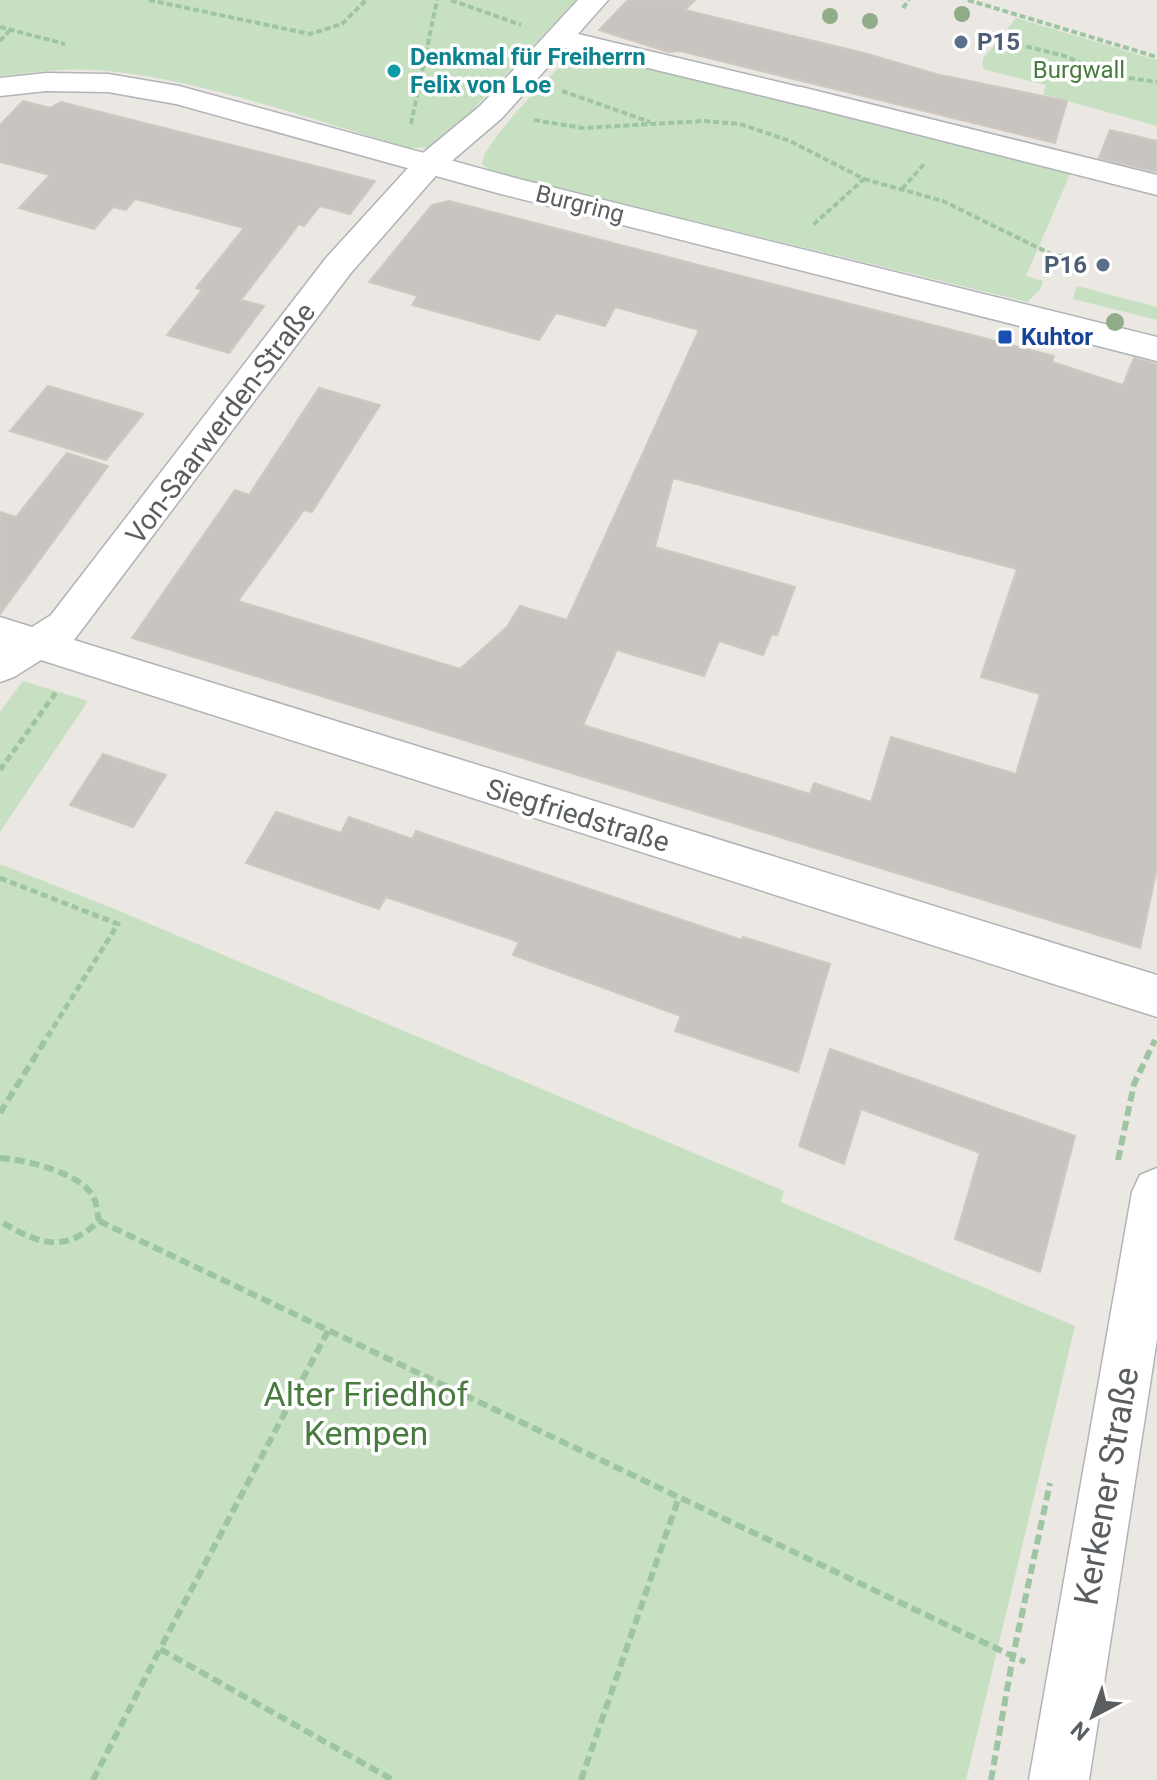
<svg xmlns="http://www.w3.org/2000/svg" width="1157" height="1780" viewBox="0 0 1157 1780" font-family="Roboto,sans-serif">
	<style>
		.green { fill: #c7e0c1 }
		.building { fill: #c8c4c0; stroke: #cfc8c1; stroke-width: 2; fill-rule: evenodd }
		.lines { fill: none; stroke-linecap: round; stroke-linejoin: round }
		.pedestrian-casing { stroke: #afb3b5; stroke-width: 3 }
		.minor-casing { stroke: #afb3b5; stroke-width: 3 }
		.secondary-casing { stroke: #b1b5b7; stroke-width: 3 }
		.path-far2 { stroke: #9ec5a2; stroke-width: 4; stroke-dasharray: 6 3; stroke-linecap: butt }
		.path-far1 { stroke: #9ec5a2; stroke-width: 5; stroke-dasharray: 7 4; stroke-linecap: butt }
		.path { stroke: #9ec5a2; stroke-width: 6; stroke-dasharray: 10 5; stroke-linecap: butt }
		.pedestrian { fill: #fff; fill-rule: evenodd }
		.minor { fill: #fff; fill-rule: evenodd }
		.secondary { fill: #fff; fill-rule: evenodd }
		.tree { fill: #91ac88 }
		.service-dot { fill: #5c6f8a; stroke: #fff; stroke-width: 3 }
		.culture-dot { fill: #0f9aa8; stroke: #fff; stroke-width: 3 }
		.transit-dot { fill: #1a4fb4; stroke: #fff; stroke-width: 3 }
		.labels { text-anchor: middle; stroke-width: 7; stroke-linejoin: round; paint-order: stroke }
		.far-service-label { font-size: 24px; font-weight: bold; fill: #4e5e75; stroke: #fff; text-anchor: start }
		.far-culture-label { font-size: 24px; font-weight: bold; fill: #0d838f; stroke: #fff; text-anchor: start }
		.far-park-label { font-size: 24px; fill: #487b3e; stroke: #fff }
		.far-street-label { font-size: 24px; fill: #5a5e60; stroke: #fff }
		.far-transit-label { font-size: 24px; font-weight: bold; fill: #164399; stroke: #fff; text-anchor: start }
		.street-label { font-size: 28px; fill: #5a5e60; stroke: #fff }
		.near-park-label { font-size: 34px; fill: #487b3e; stroke: #fff }
		.near-street-label { font-size: 34px; fill: #5a5e60; stroke: #fff }
	</style>
	<rect width="100%" height="100%" fill="#ebe7e2"/>
	<g class="green">
		<path d="M 0,0 L 576,0 L 450,134 L 429,147 L 410,148 C 311,120 200,78 97,70 C 65,68 32,72 0,76 Z"/>
		<path d="M 1016,18 L 1157,60 L 1157,126 L 1043,94 L 1046,85 L 983,69 L 983,59 Z"/>
		<path d="M 575,51 L 1071,172 L 1026,276 L 1043,281 L 1040,290 L 1027,302 L 491,171 L 482,164 C 483,141 556,71 575,51 Z"/>
		<path d="M 1077,286 L 1157,307 L 1157,320 L 1073,299 Z"/>
		<path d="M 23,681 L 88,701 L 0,832 L 0,712 Z"/>
		<path d="M 0,864 L 112,908 L 784,1191 L 781,1202 L 1075,1326 L 966,1780 L 0,1780 Z"/>
	</g>
	<g class="building">
		<path d="M 628,0 L 695,0 L 685,10 L 864,53 L 936,74 L 1067,101 L 1055,143 L 680,51 L 668,52 L 599,30 Z"/>
		<path d="M 23,101 L 50,108 L 61,102 L 375,181 L 350,214 L 320,206 L 304,226 L 299,224 L 241,300 L 264,306 L 229,353 L 167,335 L 202,290 L 196,288 L 244,228 L 135,199 L 126,210 L 113,207 L 94,229 L 19,208 L 50,175 L 0,162 L 0,125 Z"/>
		<path d="M 1110,130 L 1157,141 L 1157,172 L 1099,158 Z"/>
		<path d="M 449,201 L 1054,356 L 1052,362 L 1123,385 L 1134,358 L 1157,364 L 1157,868 L 1140,948 L 132,638 L 235,490 L 249,495 L 319,388 L 380,405 L 312,512 L 304,510 L 238,601 L 460,669 L 507,627 L 520,606 L 567,620 L 699,330 L 615,307 L 605,326 L 556,313 L 539,340 L 412,305 L 418,296 L 369,282 L 432,205 ZM 673,478 L 1017,569 L 981,677 L 1040,694 L 1016,774 L 891,737 L 871,802 L 814,783 L 810,794 L 583,725 L 617,650 L 704,676 L 719,641 L 763,655 L 772,634 L 777,635 L 795,587 L 655,547 Z"/>
		<path d="M 48,386 L 137,412 L 143,414 L 106,460 L 10,431 Z"/>
		<path d="M 67,453 L 108,466 L 0,614 L 0,512 L 16,517 Z"/>
		<path d="M 103,754 L 166,775 L 133,827 L 70,805 Z"/>
		<path d="M 276,812 L 341,833 L 349,817 L 412,839 L 416,831 L 742,940 L 743,937 L 830,964 L 798,1072 L 675,1031 L 681,1016 L 513,955 L 519,942 L 386,897 L 379,909 L 246,863 Z"/>
		<path d="M 830,1049 L 1075,1136 L 1040,1272 L 955,1239 L 980,1153 L 861,1109 L 844,1164 L 799,1146 Z"/>
	</g>
	<g class="lines">
		<g class="pedestrian-casing">
			<path id="pedestrian" d="M 801,87 L 1157,175 L 1157,195 L 790,102 L 786,96 L 790,90 Z"/>
		</g>
		<g class="minor-casing">
			<path id="minor" d="M 578,0 L 608,0 L 578,34 L 812,90 L 816,96 L 812,102 L 801,105 L 565,48 L 502,118 L 440,171 L 350,274 L 74,640 L 1157,975 L 1157,1017 L 41,660 L 14,677 L 0,682 L 0,617 L 32,627 L 51,615 L 326,258 L 418,157 L 480,106 Z"/>
		</g>
		<g class="secondary-casing">
			<g id="secondary">
				<path d="M 46,73 L 108,74 L 179,86 L 519,179 L 1157,337 L 1157,361 L 501,194 L 176,104 L 108,92 L 46,91 L 0,96 L 0,78 Z"/>
				<path d="M 1157,1168 L 1157,1339 L 1089,1780 L 1029,1780 L 1132,1192 L 1140,1175 Z"/>
			</g>
		</g>
		<g class="path-far2">
			<path d="M 149,0 L 310,34 L 342,24 L 366,0"/>
			<path d="M 451,0 L 521,25"/>
			<path d="M 968,0 L 1157,57"/>
			<path d="M 903,8 L 909,0"/>
			<path d="M 0,27 L 65,44"/>
			<path d="M 1000,40 L 1065,56 L 1109,75 L 1157,82"/>
			<path d="M 0,41 L 10,30"/>
			<path d="M 562,91 L 650,122"/>
			<path d="M 534,120 L 583,128 L 703,121 L 740,124 L 790,141 L 864,179 L 813,225"/>
			<path d="M 411,124 L 437,0"/>
			<path d="M 864,179 L 943,201 L 1051,254 L 1070,258"/>
			<path d="M 902,189 L 925,163"/>
		</g>
		<g class="path-far1">
			<path d="M 0,770 L 57,691"/>
			<path d="M 0,878 L 118,924 L 48,1036"/>
		</g>
		<g class="path">
			<path d="M 0,1113 L 49,1034"/>
			<path d="M 0,1158 C 26,1160 79,1172 93,1196 C 97,1203 97,1213 99,1221 C 64,1254 38,1244 0,1221"/>
			<path d="M 1118,1160 L 1134,1084 L 1155,1040"/>
			<path d="M 99,1221 L 1025,1662"/>
			<path d="M 328,1331 L 160,1649 L 393,1780"/>
			<path d="M 93,1780 L 160,1649"/>
			<path d="M 581,1780 L 679,1497"/>
			<path d="M 991,1780 L 1013,1656 L 1050,1483"/>
		</g>
		<use href="#pedestrian" class="pedestrian"/>
		<use href="#minor" class="minor"/>
		<use href="#secondary" class="secondary"/>
	</g>
	<g class="tree">
		<circle cx="962" cy="14" r="8"/>
		<circle cx="830" cy="16" r="8"/>
		<circle cx="870" cy="21" r="8"/>
		<circle cx="1115" cy="322" r="9"/>
	</g>
	<g class="service-dot">
		<circle cx="961" cy="42" r="8"/>
		<circle cx="1103" cy="265" r="8"/>
	</g>
	<circle class="culture-dot" cx="394" cy="71" r="8"/>
	<rect class="transit-dot" x="997" y="329" width="16" height="16" rx="4"/>
	<g class="labels">
		<g class="far-service-label">
			<text x="977" y="50">P15</text>
			<text x="1087" y="273" text-anchor="end">P16</text>
		</g>
		<g class="far-culture-label">
			<text x="410" y="65">Denkmal für Freiherrn<tspan x="410" dy="28">Felix von Loe</tspan></text>
		</g>
		<g class="far-park-label">
			<text x="1079" y="78">Burgwall</text>
		</g>
		<g class="far-street-label">
			<text transform="translate(580 204) rotate(14)" y="8">Burgring</text>
		</g>
		<g class="far-transit-label">
			<text x="1021" y="345">Kuhtor</text>
		</g>
		<g class="street-label">
			<text transform="translate(220 423) rotate(-53)" y="10">Von-Saarwerden-Straße</text>
			<text transform="translate(578 815) rotate(17)" y="10">Siegfriedstraße</text>
		</g>
		<g class="near-park-label">
			<text x="366" y="1406">Alter Friedhof<tspan x="366" dy="39">Kempen</tspan></text>
		</g>
		<g class="near-street-label">
			<text transform="translate(1106 1486) rotate(-80)" y="12">Kerkener Straße</text>
		</g>
	</g>
	<g transform="translate(1093 1716) rotate(221)" stroke="#ffffff" stroke-width="6" paint-order="stroke">
	<path d="M0-6L14 30L0 20L-14 30Z" fill="#5a5e60"/>
	<text y="-12" font-size="22" font-weight="bold" text-anchor="middle" fill="#5a5e60">N</text>
	</g>
</svg>
